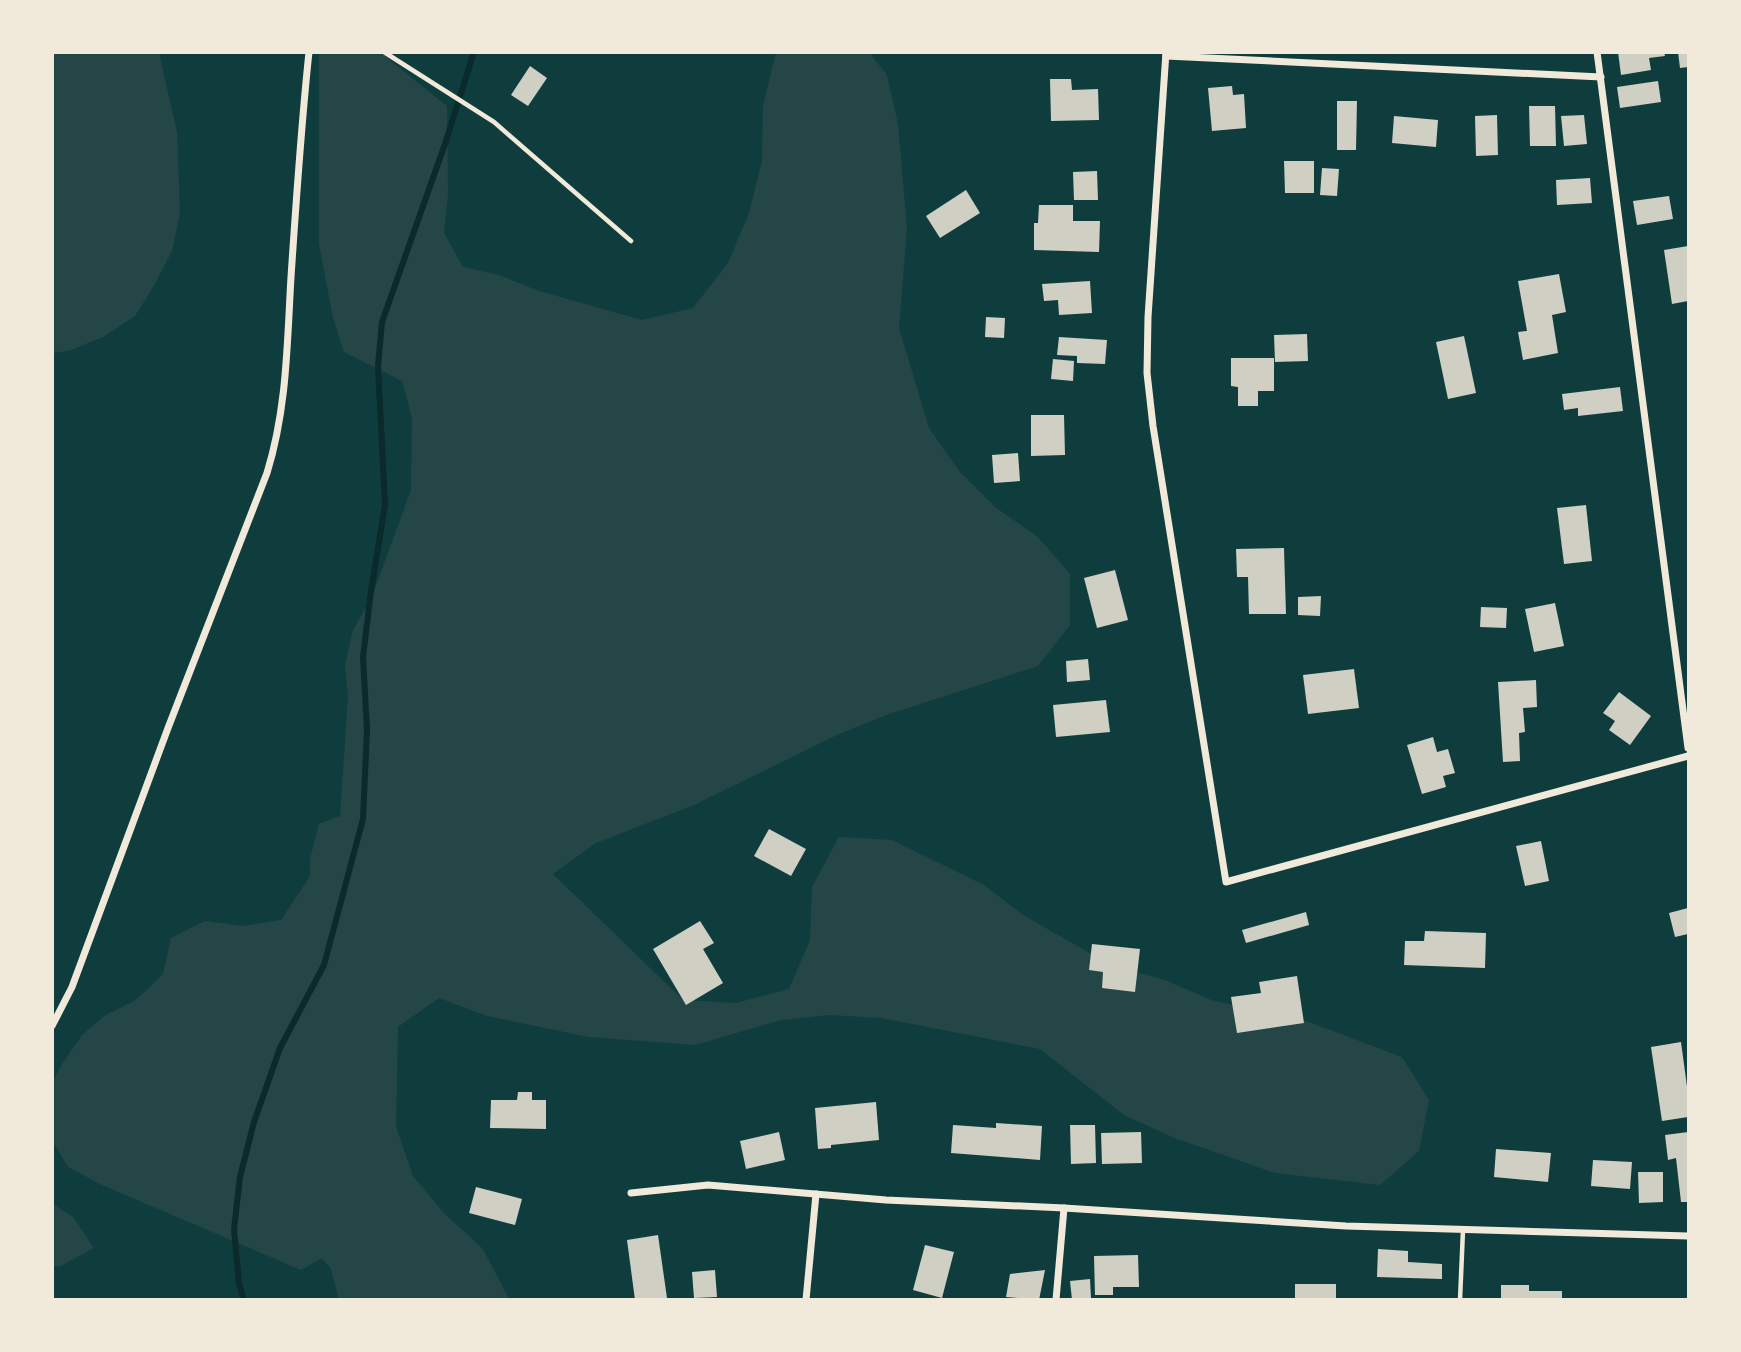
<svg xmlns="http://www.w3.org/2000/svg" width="1741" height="1352" viewBox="0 0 1741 1352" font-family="'Playfair Display',serif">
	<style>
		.green { fill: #244646 }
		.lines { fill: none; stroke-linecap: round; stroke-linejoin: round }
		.stream { stroke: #0a2a2b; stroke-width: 6 }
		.building { fill: #cfcfc3 }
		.service { stroke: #f1e9da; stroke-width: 4.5 }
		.minor { stroke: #f1e9da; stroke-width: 7 }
	</style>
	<rect width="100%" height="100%" fill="#0f3d3e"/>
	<g class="green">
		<path d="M 776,52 L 869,52 L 887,75 L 898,124 L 907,228 L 899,328 L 929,428 L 960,472 L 995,507 L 1038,537 L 1070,574 L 1070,625 L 1038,666 L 886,715 L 837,735 L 694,805 L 596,843 L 553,874 L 683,1000 L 736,1003 L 789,989 L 810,940 L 812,887 L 839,837 L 892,840 L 984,885 L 1023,915 L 1111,965 L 1165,980 L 1211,1000 L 1309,1022 L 1402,1057 L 1429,1100 L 1419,1151 L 1380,1185 L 1275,1173 L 1172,1137 L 1124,1115 L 1040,1049 L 882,1018 L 829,1015 L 781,1020 L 695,1045 L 588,1037 L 487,1016 L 439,998 L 398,1027 L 396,1127 L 413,1176 L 444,1213 L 483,1249 L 509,1299 L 339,1300 L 331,1269 L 322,1258 L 301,1270 L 102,1185 L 68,1167 L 53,1142 L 52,1084 L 62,1064 L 82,1035 L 104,1016 L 136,1000 L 163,974 L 171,938 L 205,921 L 243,926 L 281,920 L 310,876 L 310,859 L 319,824 L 340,816 L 348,698 L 345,666 L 353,630 L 371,599 L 411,490 L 412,418 L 402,381 L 344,352 L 333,318 L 319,244 L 319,53 L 381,53 L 447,106 L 448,195 L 444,233 L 463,267 L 499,275 L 539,291 L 642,320 L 693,308 L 728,263 L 749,213 L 762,161 L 763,106 Z"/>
		<path d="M 52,53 L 159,53 L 177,132 L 180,212 L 172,251 L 155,284 L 135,316 L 103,337 L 68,351 L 53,353 Z"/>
		<path d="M 53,1204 L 73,1217 L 94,1248 L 61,1266 L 53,1266 Z"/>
	</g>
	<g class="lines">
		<path class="stream" d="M 244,1300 L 239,1284 L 234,1229 L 240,1177 L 254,1122 L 280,1048 L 324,965 L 363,819 L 367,730 L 363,657 L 371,591 L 385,505 L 378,366 L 382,322 L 445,144 L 474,52"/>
	</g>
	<g class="building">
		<path d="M 1618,52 L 1664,52 L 1665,56 L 1649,58 L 1651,70 L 1621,75 Z"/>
		<path d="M 1678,52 L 1688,52 L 1688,67 L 1680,68 Z"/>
		<path d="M 530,66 L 547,78 L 528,106 L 511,95 Z"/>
		<path d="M 1050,79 L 1071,79 L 1072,90 L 1098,89 L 1099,120 L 1051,121 Z"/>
		<path d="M 1658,81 L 1661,102 L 1620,108 L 1617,87 Z"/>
		<path d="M 1232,86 L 1233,95 L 1244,94 L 1246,128 L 1212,131 L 1208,88 Z"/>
		<path d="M 1337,101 L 1357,101 L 1356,150 L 1337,150 Z"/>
		<path d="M 1529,106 L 1555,106 L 1556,146 L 1530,146 Z"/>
		<path d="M 1497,115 L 1498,155 L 1476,156 L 1475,116 Z"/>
		<path d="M 1584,115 L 1587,144 L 1564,146 L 1561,116 Z"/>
		<path d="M 1394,116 L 1438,120 L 1436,147 L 1392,143 Z"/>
		<path d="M 1284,161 L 1314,161 L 1314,193 L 1285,193 Z"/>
		<path d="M 1322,168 L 1339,169 L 1337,196 L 1320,195 Z"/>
		<path d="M 1097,171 L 1098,200 L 1074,200 L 1073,172 Z"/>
		<path d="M 1590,178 L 1592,203 L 1557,205 L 1556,180 Z"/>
		<path d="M 966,190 L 980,213 L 940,238 L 926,216 Z"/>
		<path d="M 1669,196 L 1673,219 L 1637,225 L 1633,201 Z"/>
		<path d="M 1039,205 L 1073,205 L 1073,221 L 1100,221 L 1099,252 L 1034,250 L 1034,223 L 1038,223 Z"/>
		<path d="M 1688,246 L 1688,301 L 1672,304 L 1664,250 Z"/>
		<path d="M 1559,274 L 1566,312 L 1552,315 L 1558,353 L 1523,360 L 1518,332 L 1527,331 L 1518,281 Z"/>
		<path d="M 1090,281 L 1092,313 L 1059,315 L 1058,300 L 1044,301 L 1042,284 Z"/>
		<path d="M 986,317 L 1005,318 L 1004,338 L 985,337 Z"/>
		<path d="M 1307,334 L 1308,361 L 1275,362 L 1274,335 Z"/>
		<path d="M 1464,336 L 1476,393 L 1448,399 L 1436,342 Z"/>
		<path d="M 1059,337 L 1107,340 L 1105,364 L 1077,363 L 1077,356 L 1057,355 Z"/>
		<path d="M 1231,358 L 1274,358 L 1274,391 L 1258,391 L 1258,406 L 1238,406 L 1238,387 L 1231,386 Z"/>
		<path d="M 1053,359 L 1074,361 L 1073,381 L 1051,379 Z"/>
		<path d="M 1620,387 L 1623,411 L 1578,416 L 1578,408 L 1564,410 L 1562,394 Z"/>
		<path d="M 1031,415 L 1064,415 L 1065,455 L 1031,456 Z"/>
		<path d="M 1018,453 L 1020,481 L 994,483 L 992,455 Z"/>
		<path d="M 1586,505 L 1592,561 L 1564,564 L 1557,508 Z"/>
		<path d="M 1284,548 L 1286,614 L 1249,614 L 1248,577 L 1237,577 L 1236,549 Z"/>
		<path d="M 1115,570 L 1128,620 L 1097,628 L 1084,578 Z"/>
		<path d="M 1321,596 L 1320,616 L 1298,615 L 1298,597 Z"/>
		<path d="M 1555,603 L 1564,646 L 1534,652 L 1525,609 Z"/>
		<path d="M 1481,607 L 1507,608 L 1506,628 L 1480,627 Z"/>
		<path d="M 1088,659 L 1090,680 L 1067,682 L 1066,661 Z"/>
		<path d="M 1354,669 L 1359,708 L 1308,714 L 1303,675 Z"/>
		<path d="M 1536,680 L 1537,707 L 1523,708 L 1525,732 L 1519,733 L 1520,761 L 1503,762 L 1498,682 Z"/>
		<path d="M 1619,692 L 1651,716 L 1630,745 L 1609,730 L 1615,721 L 1603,713 Z"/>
		<path d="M 1106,700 L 1110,732 L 1056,737 L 1053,705 Z"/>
		<path d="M 1433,737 L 1437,752 L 1448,749 L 1455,773 L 1443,776 L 1446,787 L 1422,794 L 1407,745 Z"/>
		<path d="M 769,829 L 806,849 L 791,876 L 754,856 Z"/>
		<path d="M 1541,841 L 1549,881 L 1525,886 L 1516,846 Z"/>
		<path d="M 1688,908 L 1688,934 L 1675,937 L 1669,913 Z"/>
		<path d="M 1306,912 L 1309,925 L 1246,943 L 1242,930 Z"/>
		<path d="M 700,921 L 714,943 L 703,949 L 723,983 L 686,1005 L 653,949 Z"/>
		<path d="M 1425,931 L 1486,933 L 1485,968 L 1404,965 L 1405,941 L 1424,941 Z"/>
		<path d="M 1092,944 L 1140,949 L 1135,992 L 1102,988 L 1103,972 L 1089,970 Z"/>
		<path d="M 1297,976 L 1304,1023 L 1237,1033 L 1231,997 L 1261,993 L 1259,982 Z"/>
		<path d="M 1681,1042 L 1688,1094 L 1688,1117 L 1662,1121 L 1651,1047 Z"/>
		<path d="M 518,1092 L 532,1092 L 532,1100 L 546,1100 L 546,1129 L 490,1128 L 491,1100 L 517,1100 Z"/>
		<path d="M 876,1102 L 879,1140 L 831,1145 L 831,1148 L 818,1149 L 815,1108 Z"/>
		<path d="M 996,1123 L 1042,1126 L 1040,1160 L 951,1153 L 953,1125 L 996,1128 Z"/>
		<path d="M 1070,1125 L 1095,1125 L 1096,1163 L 1071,1164 Z"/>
		<path d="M 779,1132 L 785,1160 L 746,1169 L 740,1141 Z"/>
		<path d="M 1141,1132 L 1142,1163 L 1102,1164 L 1101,1133 Z"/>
		<path d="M 1688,1132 L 1688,1202 L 1681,1202 L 1676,1158 L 1668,1160 L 1665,1135 Z"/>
		<path d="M 1496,1149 L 1551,1153 L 1548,1182 L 1494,1177 Z"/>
		<path d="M 1593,1160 L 1632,1162 L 1630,1189 L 1591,1186 Z"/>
		<path d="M 1638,1172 L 1663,1172 L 1663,1202 L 1639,1203 Z"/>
		<path d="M 476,1187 L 522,1199 L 515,1225 L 469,1213 Z"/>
		<path d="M 658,1235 L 667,1298 L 635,1300 L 627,1240 Z"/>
		<path d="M 925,1245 L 954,1252 L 942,1298 L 913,1290 Z"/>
		<path d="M 1378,1249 L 1408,1251 L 1408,1262 L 1442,1264 L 1442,1279 L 1377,1277 Z"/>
		<path d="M 1138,1255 L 1139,1287 L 1113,1287 L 1113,1295 L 1095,1295 L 1094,1256 Z"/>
		<path d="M 715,1270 L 717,1297 L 694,1298 L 692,1272 Z"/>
		<path d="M 1045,1270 L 1039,1300 L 1006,1297 L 1010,1274 Z"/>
		<path d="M 1090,1279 L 1091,1298 L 1072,1300 L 1070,1281 Z"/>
		<rect x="1295" y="1284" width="41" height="16"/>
		<path d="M 1501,1285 L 1529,1285 L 1529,1291 L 1562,1291 L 1562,1300 L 1501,1300 Z"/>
	</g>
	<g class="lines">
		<g class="service">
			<path d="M 384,52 L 494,122 L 631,241"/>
			<path d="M 1460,1300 L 1463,1230"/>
		</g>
		<g class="minor">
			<path d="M 1166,52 L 1148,317 L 1147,373 L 1153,426 L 1226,882 L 1688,756"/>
			<path d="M 1597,52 L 1688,748"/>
			<path d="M 1166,56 L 1601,77"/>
			<path d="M 52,1026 L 72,987 L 168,728 L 267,473 C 287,408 287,345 291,277 C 296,202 301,127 309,52"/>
			<path d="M 631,1193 L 708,1185 L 886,1200 L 1064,1208 L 1346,1226 L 1688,1236"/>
			<path d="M 806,1300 L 816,1194"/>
			<path d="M 1056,1300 L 1064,1208"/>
		</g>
	</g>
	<rect width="1741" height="1352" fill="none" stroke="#f1e9da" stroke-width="108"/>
</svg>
